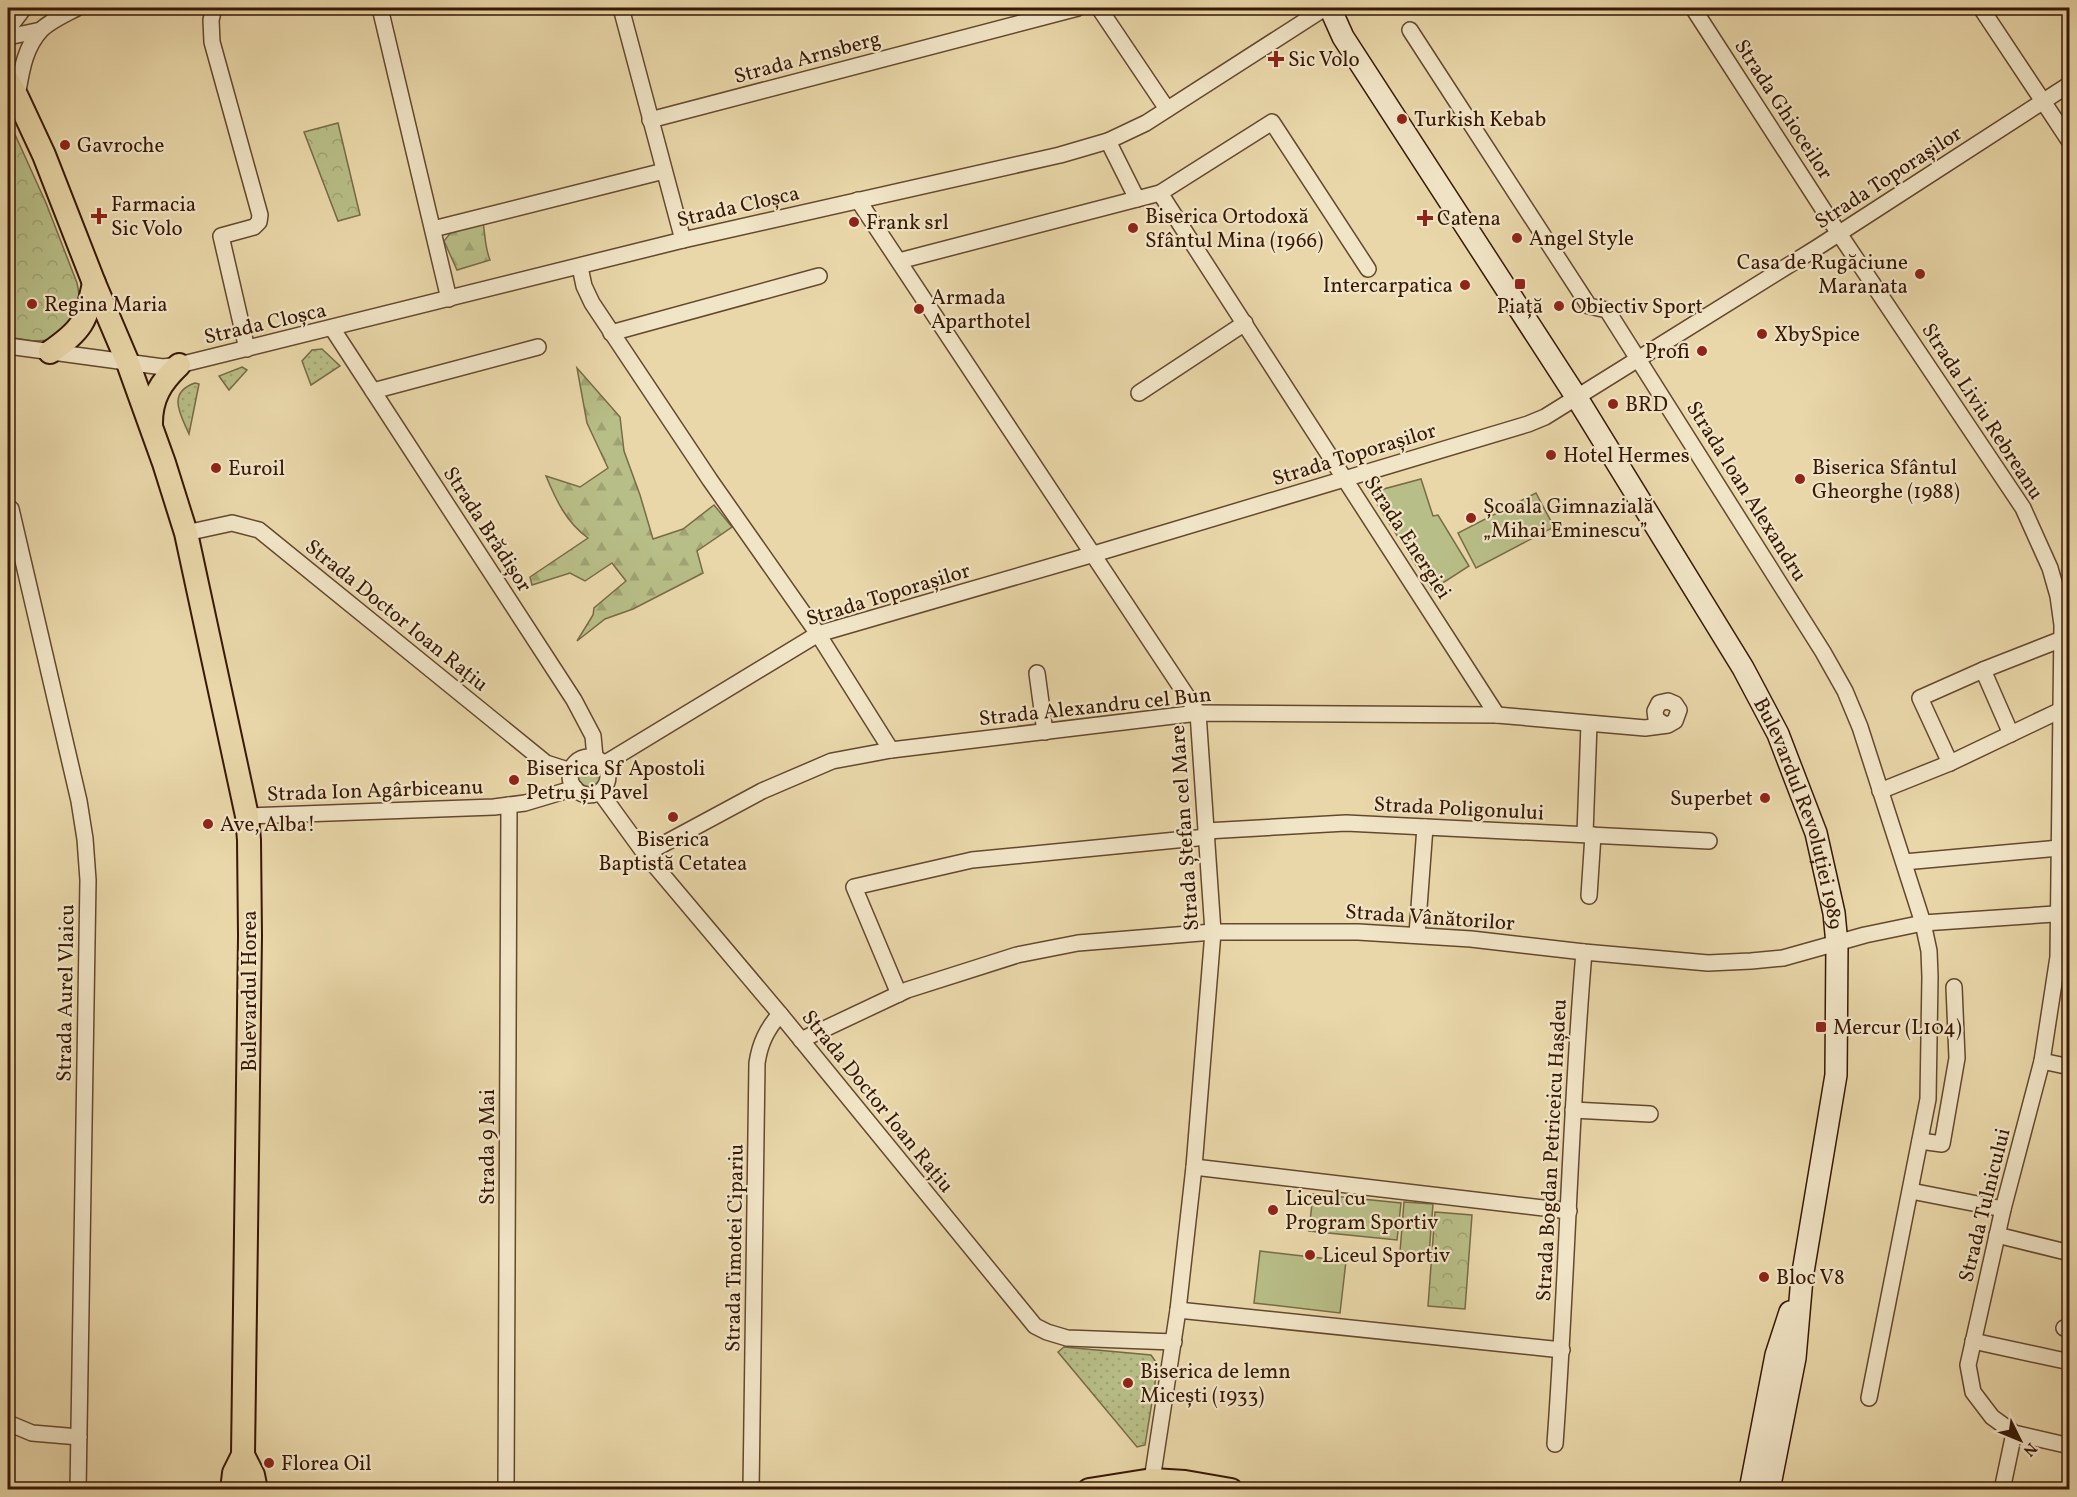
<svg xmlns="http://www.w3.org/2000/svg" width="2077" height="1497" viewBox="0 0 2077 1497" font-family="Vollkorn,serif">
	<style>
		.grass { fill: url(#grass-dots); stroke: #786b46; stroke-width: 1.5 }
		.forest { fill: url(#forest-firs); stroke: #786b46; stroke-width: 1.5 }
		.park { fill: url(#park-crowns); stroke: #786b46; stroke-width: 1.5 }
		.pitch { fill: #b8be87; stroke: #786b46; stroke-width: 1.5 }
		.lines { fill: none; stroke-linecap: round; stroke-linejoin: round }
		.minor-casing { stroke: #64482e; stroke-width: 18 }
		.secondary-casing { stroke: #371805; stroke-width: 24 }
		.primary-casing { stroke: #371805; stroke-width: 26 }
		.minor { stroke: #f1e5c7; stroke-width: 15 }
		.secondary { stroke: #f1e5c7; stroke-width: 21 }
		.primary { stroke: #e9d7a9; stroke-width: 22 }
		.poi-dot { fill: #8f2418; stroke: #f1e5c7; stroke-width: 2 }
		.labels { text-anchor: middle; stroke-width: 4.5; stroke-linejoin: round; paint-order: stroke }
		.street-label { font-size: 21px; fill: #371805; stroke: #f1e5c7 }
		.poi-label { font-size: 21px; fill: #371805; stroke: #f1e5c7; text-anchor: start }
	</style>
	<defs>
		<pattern id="grass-dots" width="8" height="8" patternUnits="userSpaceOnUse" patternTransform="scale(1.5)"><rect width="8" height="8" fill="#b8be87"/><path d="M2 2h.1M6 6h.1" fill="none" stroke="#9fa373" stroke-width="1.8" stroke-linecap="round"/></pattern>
		<pattern id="forest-firs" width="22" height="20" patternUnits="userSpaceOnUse" patternTransform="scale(1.5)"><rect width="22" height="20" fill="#b8be87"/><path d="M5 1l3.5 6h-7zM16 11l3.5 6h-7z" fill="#9fa373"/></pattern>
		<pattern id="park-crowns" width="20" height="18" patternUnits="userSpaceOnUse" patternTransform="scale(1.5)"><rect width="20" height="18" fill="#b8be87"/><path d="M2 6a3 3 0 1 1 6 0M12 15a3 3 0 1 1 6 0" fill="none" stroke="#9fa373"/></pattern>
	</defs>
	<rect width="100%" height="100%" fill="#e9d7a9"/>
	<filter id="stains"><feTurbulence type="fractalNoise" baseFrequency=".00333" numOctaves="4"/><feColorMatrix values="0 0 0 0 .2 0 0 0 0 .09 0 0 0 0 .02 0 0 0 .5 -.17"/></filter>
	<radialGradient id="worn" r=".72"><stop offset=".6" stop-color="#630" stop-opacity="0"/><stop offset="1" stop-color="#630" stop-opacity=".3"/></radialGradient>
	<g class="grass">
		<path d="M 322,349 L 340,366 L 311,385 L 302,361 L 312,350 Z"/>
		<path d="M 242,367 L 247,370 L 229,390 L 219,376 Z"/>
		<path d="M 195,383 L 199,384 L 189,434 C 181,415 166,393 195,383 Z"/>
		<circle cx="589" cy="776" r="13"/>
		<path d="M 1064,1347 L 1151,1355 L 1158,1365 L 1145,1445 L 1137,1447 L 1058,1352 Z"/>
	</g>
	<g class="forest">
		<path d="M 480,209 C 486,226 483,243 490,260 L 457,270 L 444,241 L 463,217 Z"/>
		<path d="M 577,368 L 620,417 L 624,451 L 640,495 L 653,539 L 683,529 L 714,505 L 732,527 L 697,551 L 703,573 L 633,609 L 605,619 L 577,641 L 593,615 L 594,608 L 626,581 L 612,563 L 585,581 L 570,573 L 532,585 L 530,577 L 588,538 C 566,522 556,500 546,476 L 580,487 L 608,468 L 587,423 Z"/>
	</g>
	<g class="park">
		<path d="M 8,119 L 46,203 L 77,283 L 81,303 L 76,320 L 54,340 L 33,341 L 8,337 Z"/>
		<path d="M 338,123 L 360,215 L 338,221 L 304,132 Z"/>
		<path d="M 1435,1212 L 1472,1215 L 1465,1309 L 1428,1306 Z"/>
	</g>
	<g class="pitch">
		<path d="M 1421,479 L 1433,516 L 1438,515 L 1469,566 L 1432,590 L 1375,501 L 1380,490 Z"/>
		<path d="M 1536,493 L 1554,527 L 1476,568 L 1458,533 Z"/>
		<path d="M 1313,1194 L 1401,1203 L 1397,1240 L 1309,1231 Z"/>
		<path d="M 1404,1202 L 1433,1204 L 1429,1254 L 1400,1252 Z"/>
		<path d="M 1260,1251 L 1346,1261 L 1340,1313 L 1254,1303 Z"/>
	</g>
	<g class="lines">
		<g class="minor-casing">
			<g id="minor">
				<path d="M 214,8 L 211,20 L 212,42 L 260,215 L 259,222 L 254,227 L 221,236 L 247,349"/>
				<path d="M 380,8 L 449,299"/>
				<path d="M 621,8 L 683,240"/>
				<path d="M 1099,8 L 1167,109"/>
				<path d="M 1693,8 L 1832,223 L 2023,508 L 2050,568 L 2058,596 L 2062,625 L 2058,957 L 2042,1061 L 2003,1209 L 1968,1365 L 1973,1392 L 1992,1417 L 2014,1433 L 2070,1446"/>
				<path d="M 1981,8 L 2070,142"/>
				<path d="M 8,29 L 24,8"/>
				<path d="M 1410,30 L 1589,306 L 1607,310 L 1823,652 L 1845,691 L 1860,727 L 1923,923 L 1929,951 L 1930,977 L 1928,1099 L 1869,1398"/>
				<path d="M 8,37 L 41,30"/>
				<path d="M 17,97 C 21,74 24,48 41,30 C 50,21 66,14 77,8"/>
				<path d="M 650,120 L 1078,8"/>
				<path d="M 1108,141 L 1137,199"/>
				<path d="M 1160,193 L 1497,715"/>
				<path d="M 858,200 L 1198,713 L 1213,932 L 1194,1167 L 1178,1310 L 1152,1480"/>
				<path d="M 433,229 L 664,171"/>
				<path d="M 899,261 L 1160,193 L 1272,122 L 1368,269"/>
				<path d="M 580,267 L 584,286 L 592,303 L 710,480 L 818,634 L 891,750"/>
				<path d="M 332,328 L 574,700 L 593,736 L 595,757"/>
				<path d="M 611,333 L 819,276"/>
				<path d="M 8,346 L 163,367 L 179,365 L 683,240 L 1060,155 L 1108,141 L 1146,123 L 1325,8"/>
				<path d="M 373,391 L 538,347"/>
				<path d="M 1139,393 L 1245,323"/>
				<path d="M 8,507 L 11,509 L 79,801 L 85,839 L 88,880 L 78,1490"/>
				<path d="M 186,533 L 232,523 L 259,530 L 546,763 L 571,771"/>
				<path d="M 1983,670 L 2011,734"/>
				<path d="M 1037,673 L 1045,732"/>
				<circle cx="589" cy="776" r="19"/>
				<path d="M 1950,763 L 1920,698 L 1983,670 L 2062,639"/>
				<path d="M 604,764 L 818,634 L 1094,554 L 1528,424 L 1545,417 L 1818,247 L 2070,84"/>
				<path d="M 1880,791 L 1950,763 L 2061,710"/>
				<path d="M 600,792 L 645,854 L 780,1014 L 1035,1326 L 1047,1332 L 1067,1338 L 1174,1342"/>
				<path d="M 247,816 L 494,807 L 525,803 L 575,788"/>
				<path d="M 1206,831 L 1346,823 L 1709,841"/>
				<path d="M 1585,834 L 1589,724"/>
				<path d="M 645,854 L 762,791 L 832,761 L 891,750 L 1198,713 L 1497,715 L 1645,728 L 1668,725 L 1675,721 L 1679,710 L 1675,704 L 1668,701 L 1659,703 L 1655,711 L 1656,719 L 1664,724"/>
				<path d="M 1904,862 L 2070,847"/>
				<path d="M 1589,896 L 1593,835"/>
				<path d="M 1417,934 L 1425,827"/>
				<path d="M 899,994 L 854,887 L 972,860 L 1207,837"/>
				<path d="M 801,1040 L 907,990 L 1017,955 L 1078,943 L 1213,932 L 1358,932 L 1471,939 L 1584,952 L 1708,963 L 1751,961 L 1783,958 L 1865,935 L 1923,923 L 2069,913"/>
				<path d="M 2042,1061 L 2070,1067"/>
				<path d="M 1573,1110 L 1650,1114"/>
				<path d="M 1920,1141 L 1942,1144 L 1957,1058 L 1954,987"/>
				<path d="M 1194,1167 L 1569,1211"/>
				<path d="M 1911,1191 L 2003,1209"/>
				<path d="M 1997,1235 L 2070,1253"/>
				<path d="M 1178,1310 L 1562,1350"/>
				<path d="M 2064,1328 L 2070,1329"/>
				<path d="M 1973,1341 L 2070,1362"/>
				<path d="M 8,1423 L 32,1433 L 79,1437"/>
				<path d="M 1555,1444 C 1567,1280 1570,1115 1584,952"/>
				<path d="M 506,1490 L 509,805"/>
				<path d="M 751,1490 L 757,1063 C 760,1043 767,1029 780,1014"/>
				<path d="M 2002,1490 L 2014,1433"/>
			</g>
		</g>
		<g class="secondary-casing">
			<g id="secondary">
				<path id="s1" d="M 1330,8 L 1343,37 L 1577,398 L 1743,668 L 1778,734 L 1816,833 L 1834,913 L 1837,944 L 1836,1075 L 1802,1278 L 1795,1358 L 1769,1490"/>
				<path d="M 1750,1490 L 1776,1355 L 1790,1312"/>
			</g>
		</g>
		<g class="primary-casing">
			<g id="primary">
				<path d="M 8,81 L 17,97 L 44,155 L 94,283 L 128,363 L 164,463 L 186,533 L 247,816 L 249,840 L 250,936 L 243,1455 L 234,1473 L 232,1490"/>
				<path d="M 50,352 C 83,329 86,322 94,283"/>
				<path d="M 151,423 C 151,398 161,382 179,365"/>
				<path d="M 243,1455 L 253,1475 L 256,1490"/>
				<path d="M 1089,1490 L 1152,1480 L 1185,1482 L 1231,1490"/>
			</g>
		</g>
		<use href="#minor" class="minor"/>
		<use href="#secondary" class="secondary"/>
		<use href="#primary" class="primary"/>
	</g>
	<g class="poi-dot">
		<path d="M1273 50h6v6h6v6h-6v6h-6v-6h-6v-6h6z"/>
		<circle cx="1402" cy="119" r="6"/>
		<circle cx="65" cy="145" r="6"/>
		<path d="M96 207h6v6h6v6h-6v6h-6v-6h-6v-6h6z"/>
		<path d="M1422 209h6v6h6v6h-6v6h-6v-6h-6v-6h6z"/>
		<circle cx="854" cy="222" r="6"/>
		<circle cx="1133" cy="228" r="6"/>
		<circle cx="1517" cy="238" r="6"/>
		<circle cx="1920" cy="274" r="6"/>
		<rect x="1514" y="278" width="12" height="12" rx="3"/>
		<circle cx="1465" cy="285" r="6"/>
		<circle cx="32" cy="304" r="6"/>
		<circle cx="1559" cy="306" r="6"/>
		<circle cx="919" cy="309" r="6"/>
		<circle cx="1762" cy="334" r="6"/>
		<circle cx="1702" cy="351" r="6"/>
		<circle cx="1613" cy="404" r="6"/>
		<circle cx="1551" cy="455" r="6"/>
		<circle cx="216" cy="468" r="6"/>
		<circle cx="1800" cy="479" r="6"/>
		<circle cx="1471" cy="518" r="6"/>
		<circle cx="514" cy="780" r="6"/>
		<circle cx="1765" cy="798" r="6"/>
		<circle cx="673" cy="817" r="6"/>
		<circle cx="208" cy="824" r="6"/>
		<rect x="1815" y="1021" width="12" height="12" rx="3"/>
		<circle cx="1273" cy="1210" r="6"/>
		<circle cx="1310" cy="1255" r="6"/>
		<circle cx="1764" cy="1277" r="6"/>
		<circle cx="1128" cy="1383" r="6"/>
		<circle cx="269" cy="1463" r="6"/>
	</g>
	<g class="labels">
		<g class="street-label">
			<text transform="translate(807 57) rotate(-15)" y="7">Strada Arnsberg</text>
			<text transform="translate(1784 109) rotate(57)" y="7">Strada Ghioceilor</text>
			<text transform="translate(1888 177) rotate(-33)" y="7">Strada Toporașilor</text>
			<text transform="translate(738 206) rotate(-13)" y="7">Strada Cloșca</text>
			<text transform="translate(265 323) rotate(-13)" y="7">Strada Cloșca</text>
			<text transform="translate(1983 411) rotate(57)" y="7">Strada Liviu Rebreanu</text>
			<text transform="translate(1354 454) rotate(-17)" y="7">Strada Toporașilor</text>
			<text transform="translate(1747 491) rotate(58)" y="7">Strada Ioan Alexandru</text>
			<text transform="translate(488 529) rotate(57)" y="7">Strada Brădișor</text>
			<text transform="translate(1408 537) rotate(57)" y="7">Strada Energiei</text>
			<text transform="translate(888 594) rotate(-17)" y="7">Strada Toporașilor</text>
			<text transform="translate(397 615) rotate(39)" y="7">Strada Doctor Ioan Rațiu</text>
			<text transform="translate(1095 706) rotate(-6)" y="7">Strada Alexandru cel Bun</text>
			<text transform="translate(375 790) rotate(-2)" y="7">Strada Ion Agârbiceanu</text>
			<text transform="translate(1459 808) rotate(3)" y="7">Strada Poligonului</text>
			<text dy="7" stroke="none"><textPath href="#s1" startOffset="936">Bulevardul Revoluției 1989</textPath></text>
			<text transform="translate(1184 828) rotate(-94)" y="7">Strada Ștefan cel Mare</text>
			<text transform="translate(1430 917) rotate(4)" y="7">Strada Vânătorilor</text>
			<text transform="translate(249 991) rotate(-90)" y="7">Bulevardul Horea</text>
			<text transform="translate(65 993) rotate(-89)" y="7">Strada Aurel Vlaicu</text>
			<text transform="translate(878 1101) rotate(51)" y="7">Strada Doctor Ioan Rațiu</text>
			<text transform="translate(487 1147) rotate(-90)" y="7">Strada 9 Mai</text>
			<text transform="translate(1551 1150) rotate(-87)" y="7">Strada Bogdan Petriceicu Hașdeu</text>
			<text transform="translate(1984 1205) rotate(-76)" y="7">Strada Tulnicului</text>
			<text transform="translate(734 1248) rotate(-89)" y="7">Strada Timotei Cipariu</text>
		</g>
		<g class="poi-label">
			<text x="1288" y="66">Sic Volo</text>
			<text x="1414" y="126">Turkish Kebab</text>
			<text x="77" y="152">Gavroche</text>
			<text x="111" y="211">Farmacia<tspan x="111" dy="24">Sic Volo</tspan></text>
			<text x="1145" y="223">Biserica Ortodoxă<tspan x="1145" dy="24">Sfântul Mina (1966)</tspan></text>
			<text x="1437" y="225">Catena</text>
			<text x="866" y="229">Frank srl</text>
			<text x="1529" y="245">Angel Style</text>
			<text x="1908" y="269" text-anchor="end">Casa de Rugăciune<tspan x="1908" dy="24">Maranata</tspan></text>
			<text x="1453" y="292" text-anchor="end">Intercarpatica</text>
			<text x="931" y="304">Armada<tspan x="931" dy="24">Aparthotel</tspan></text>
			<text x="44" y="311">Regina Maria</text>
			<text x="1520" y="313" text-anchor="middle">Piață</text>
			<text x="1571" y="313">Obiectiv Sport</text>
			<text x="1774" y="341">XbySpice</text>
			<text x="1690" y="358" text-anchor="end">Profi</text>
			<text x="1625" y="411">BRD</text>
			<text x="1563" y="462">Hotel Hermes</text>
			<text x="1812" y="474">Biserica Sfântul<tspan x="1812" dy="24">Gheorghe (1988)</tspan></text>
			<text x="228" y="475">Euroil</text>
			<text x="1483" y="513">Școala Gimnazială<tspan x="1483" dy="24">„Mihai Eminescu”</tspan></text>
			<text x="526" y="775">Biserica Sf Apostoli<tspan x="526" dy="24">Petru și Pavel</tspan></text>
			<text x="1753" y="805" text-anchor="end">Superbet</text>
			<text x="220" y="831">Ave, Alba!</text>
			<text x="673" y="846" text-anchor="middle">Biserica<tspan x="673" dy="24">Baptistă Cetatea</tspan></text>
			<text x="1833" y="1034">Mercur (L104)</text>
			<text x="1285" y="1205">Liceul cu<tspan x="1285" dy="24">Program Sportiv</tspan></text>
			<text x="1322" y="1262">Liceul Sportiv</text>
			<text x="1776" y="1284">Bloc V8</text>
			<text x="1140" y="1378">Biserica de lemn<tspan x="1140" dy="24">Micești (1933)</tspan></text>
			<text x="281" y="1470">Florea Oil</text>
		</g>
	</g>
	<rect width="2077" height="1497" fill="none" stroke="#e9d7a9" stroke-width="30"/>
	<rect x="9" y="9" width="2059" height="1479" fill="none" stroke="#371805" stroke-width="3"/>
	<rect x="15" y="15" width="2047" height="1467" fill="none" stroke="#371805" stroke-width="1.5"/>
	<g transform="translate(2020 1440) rotate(133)" stroke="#f1e5c7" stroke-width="4.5" paint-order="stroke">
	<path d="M0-4.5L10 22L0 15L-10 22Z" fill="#371805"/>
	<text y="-9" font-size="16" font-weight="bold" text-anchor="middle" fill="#371805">N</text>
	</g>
	<rect width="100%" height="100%" filter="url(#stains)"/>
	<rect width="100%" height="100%" fill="url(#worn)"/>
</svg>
